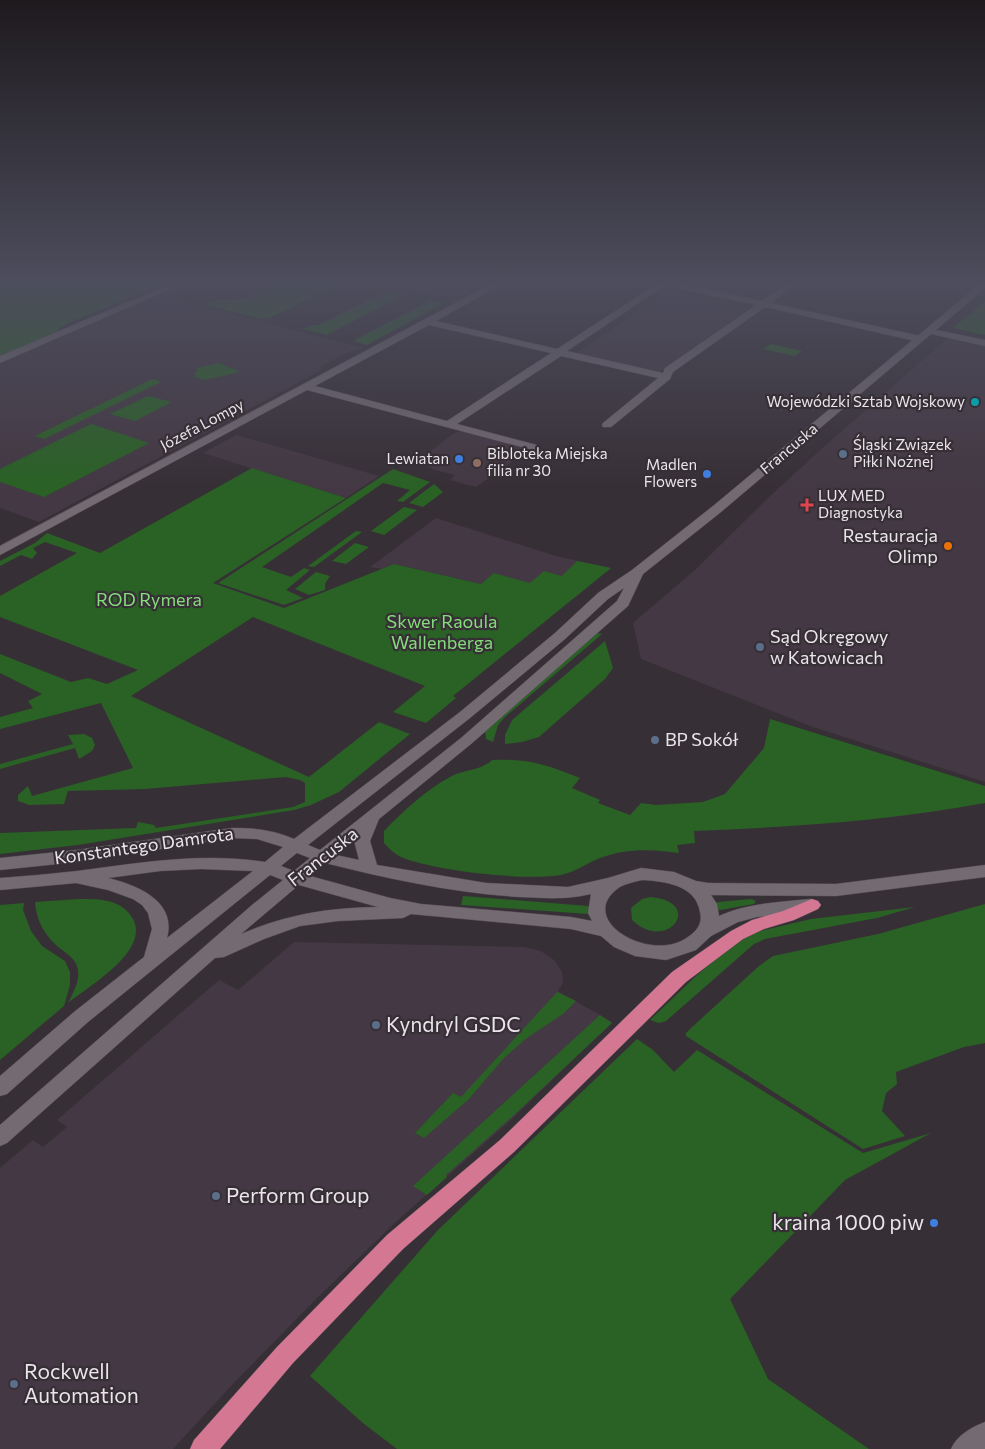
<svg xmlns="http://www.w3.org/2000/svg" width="985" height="1449" viewBox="0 0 985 1449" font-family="Commissioner,sans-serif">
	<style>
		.built { fill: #433843 }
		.green { fill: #2a6125 }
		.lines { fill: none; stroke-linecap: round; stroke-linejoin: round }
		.minor-casing { stroke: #534d53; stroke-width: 1 }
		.tertiary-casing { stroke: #534d53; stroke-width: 1 }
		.motorway-casing { stroke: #534d53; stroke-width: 1 }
		.minor { fill: #736a72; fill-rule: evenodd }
		.tertiary { fill: #736a72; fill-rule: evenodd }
		.motorway { fill: #d47793; fill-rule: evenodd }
		.culture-dot { fill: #0f9aa8; stroke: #372f36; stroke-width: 2 }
		.service-dot { fill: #5c6f8a; stroke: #372f36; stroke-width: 2 }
		.shop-dot { fill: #3f7fe0; stroke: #372f36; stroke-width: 2 }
		.education-dot { fill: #8d6e63; stroke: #372f36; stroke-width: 2 }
		.health-dot { fill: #e0444e; stroke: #372f36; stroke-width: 2 }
		.food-dot { fill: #e8710a; stroke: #372f36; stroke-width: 2 }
		.labels { text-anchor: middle; stroke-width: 4.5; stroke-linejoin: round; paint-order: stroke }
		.far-poi-label { font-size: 15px; fill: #eae5ea; stroke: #372f36; text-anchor: end }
		.far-street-label { font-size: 15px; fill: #eae5ea; stroke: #372f36 }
		.poi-label { font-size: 18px; fill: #eae5ea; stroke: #372f36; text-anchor: start }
		.park-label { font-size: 18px; fill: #84dc7b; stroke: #372f36 }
		.street-label { font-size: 18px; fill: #eae5ea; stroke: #372f36 }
		.near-poi-label { font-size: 21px; fill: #eae5ea; stroke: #372f36; text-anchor: start }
	</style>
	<rect width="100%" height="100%" fill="#372f36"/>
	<g class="built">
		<path d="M 414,284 L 483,284 L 455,300 L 405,289 Z"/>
		<path d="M 673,291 L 749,308 L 660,372 L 576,353 L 667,292 Z"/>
		<path d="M 160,295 L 364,348 L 349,352 L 322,366 L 320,371 L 39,522 L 0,508 L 0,362 L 94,321 Z"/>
		<path d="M 948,338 L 985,346 L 985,782 L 810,726 L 641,659 L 633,623 L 696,569 L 771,495 L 836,436 Z"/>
		<path d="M 462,430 L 532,448 L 476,487 L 450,480 L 455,475 L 435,470 L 422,464 L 421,460 L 424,456 L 453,434 Z"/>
		<path d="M 236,435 L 268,444 L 379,476 L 346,498 L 203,453 Z"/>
		<path d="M 436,518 L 556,556 L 611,568 L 576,597 L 494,573 L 481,584 L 394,564 L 382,569 L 370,567 Z"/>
		<path d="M 294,942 L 524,947 L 541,951 L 554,960 L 562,972 L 563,983 L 558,991 L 612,1022 L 513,1118 L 398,1220 L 318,1297 L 231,1386 L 173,1449 L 0,1449 L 0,1168 L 33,1140 L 43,1147 L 67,1127 L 57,1120 L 219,980 L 238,990 Z"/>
	</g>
	<g class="green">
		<path d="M 0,284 L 163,284 L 64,325 L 65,326 L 58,329 L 59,331 L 0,356 Z"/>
		<path d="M 274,284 L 340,284 L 269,318 L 257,318 L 205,305 C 220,298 226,302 240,299 C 252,297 264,289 274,284 Z"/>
		<path d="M 388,290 L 406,294 L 327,335 L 303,329 L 312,325 L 319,325 Z"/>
		<path d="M 431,300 L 444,303 L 367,345 L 353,341 Z"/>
		<path d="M 985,301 L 985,335 L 953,328 Z"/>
		<path d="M 771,344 L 802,351 L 795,356 L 763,349 Z"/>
		<path d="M 219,363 L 238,371 L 236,373 L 204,380 L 192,376 L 197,375 L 194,373 L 198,371 L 196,368 Z"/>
		<path d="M 152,379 L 161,382 L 44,439 L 35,436 Z"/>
		<path d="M 148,396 L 172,402 L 135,421 L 110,414 Z"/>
		<path d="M 91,424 L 149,443 L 44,497 L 0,482 L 0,469 Z"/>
		<path d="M 252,468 L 346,498 L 213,583 L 284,608 L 394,564 L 481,584 L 494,573 L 530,583 L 544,571 L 562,576 L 577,561 L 611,568 L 453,696 L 456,698 L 426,723 L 393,712 L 425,686 L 253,617 L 131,696 L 309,777 L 379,722 L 410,734 L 339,792 L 311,805 L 294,810 L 78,845 L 0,854 L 0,833 L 136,828 L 138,822 L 154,825 L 156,828 L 293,807 L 305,802 L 305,783 L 300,780 L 286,777 L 145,789 L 68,791 L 64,804 L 29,805 L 18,801 L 18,795 L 28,786 L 32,796 L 133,768 L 101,703 L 0,729 L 0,717 L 33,708 L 28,701 L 42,694 L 0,673 L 0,654 L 71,682 L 88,678 L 107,684 L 138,670 L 0,617 L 0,596 L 77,553 L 45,542 L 33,548 L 37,553 L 32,559 L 21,555 L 0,566 L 0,561 L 35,543 L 47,533 L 100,553 Z"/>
		<path d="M 393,469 L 430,482 L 403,502 L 397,501 L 410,490 L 383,483 L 262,567 L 291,577 L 304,568 L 310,570 L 286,590 L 303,598 L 284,605 L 218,583 Z"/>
		<path d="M 434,484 L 443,492 L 423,507 L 409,503 Z"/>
		<path d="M 404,507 L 417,510 L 384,535 L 371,531 Z"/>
		<path d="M 356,531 L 362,532 L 314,567 L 308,566 Z"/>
		<path d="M 355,543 L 369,547 L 346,564 L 332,561 Z"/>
		<path d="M 316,572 L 330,576 L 325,584 L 325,590 L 309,595 L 295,589 Z"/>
		<path d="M 597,633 L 602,634 L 505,717 L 498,725 L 493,742 L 486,739 L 485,731 Z"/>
		<path d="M 605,641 L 613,668 L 605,679 L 539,737 L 522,742 L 505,744 L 505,735 L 512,720 Z"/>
		<path d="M 770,719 L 985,786 L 985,803 C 889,821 792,827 694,831 L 695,843 L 677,845 L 679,853 C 652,849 626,848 600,858 C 587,863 576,872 561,875 C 527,881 439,871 406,859 C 397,856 390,850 384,843 L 384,831 C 402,812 426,790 450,777 C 464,769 481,771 492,760 C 527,758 548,765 580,778 L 572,788 L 600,800 L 598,803 L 630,815 L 641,803 L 656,805 L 703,802 L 725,794 L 764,748 Z"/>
		<path d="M 84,734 L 92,738 L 95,745 L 92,751 L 79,759 L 75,748 L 0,769 L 0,764 L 73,744 L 68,735 Z"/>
		<path d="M 463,896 L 588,906 L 591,908 L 591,912 L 588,914 L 461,905 Z"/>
		<path d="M 650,897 C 706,902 667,954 632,920 L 631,908 L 642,899 Z"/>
		<path d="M 79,899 C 100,899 122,899 133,919 C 150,951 89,986 68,1003 C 73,993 80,981 78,970 C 76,957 63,952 55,944 C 43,933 36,918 35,902 Z"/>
		<path d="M 751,899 L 756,901 L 754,904 L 720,910 L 716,909 L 715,904 L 718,902 Z"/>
		<path d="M 24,903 L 23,910 L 31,931 L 42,946 L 65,961 L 70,972 L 70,985 L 64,1006 L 0,1060 L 0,905 Z"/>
		<path d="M 985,904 L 985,1043 L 964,1047 L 896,1072 L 897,1084 L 886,1093 L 882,1111 L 905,1136 L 863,1149 L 686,1036 L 686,1033 L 691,1028 L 759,966 L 773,956 L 878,934 Z"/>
		<path d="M 915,907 L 877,918 L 765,939 L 754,944 L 666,1021 L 659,1023 L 650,1020 L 696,976 L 740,939 L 751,933 L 811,919 Z"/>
		<path d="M 557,992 L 576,1001 L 563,1014 L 527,1038 L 504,1058 L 468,1100 L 424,1138 L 415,1133 L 453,1093 L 461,1097 Z"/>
		<path d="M 600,1015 L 612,1023 L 514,1115 L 446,1175 L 447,1177 L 427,1195 L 413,1186 Z"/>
		<path d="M 637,1039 L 653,1050 L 674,1072 L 697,1050 L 863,1153 L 931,1133 L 845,1180 L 730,1299 L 768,1379 L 869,1449 L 397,1449 L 364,1424 L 310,1376 L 438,1230 Z"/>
	</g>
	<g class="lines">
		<g class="minor-casing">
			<g id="minor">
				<path d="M 171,284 L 182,284 L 0,363 L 0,356 Z"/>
				<path d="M 491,284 L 502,284 L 436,321 L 557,349 L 657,284 L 667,284 L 567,351 L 663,373 L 665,368 L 756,305 L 673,287 L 669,284 L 685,284 L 762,301 L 786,284 L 796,284 L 771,303 L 920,336 L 925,339 L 920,342 L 765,307 L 673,372 L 670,379 L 611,427 L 603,427 L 602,425 L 603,423 L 658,378 L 561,356 L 457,424 L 537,445 L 539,447 L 537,449 L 533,450 L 307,390 L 0,555 L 0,546 ZM 429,325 L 551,353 L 447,421 L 315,386 Z"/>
				<path d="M 985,1422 L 985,1449 L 951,1449 C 957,1435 972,1427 985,1422 Z"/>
			</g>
		</g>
		<g class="tertiary-casing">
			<path id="tertiary" d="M 980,284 L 985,284 L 985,288 L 936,330 L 985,340 L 985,346 L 931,334 L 721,512 L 643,574 L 628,606 L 471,744 L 379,819 L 370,841 L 377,865 L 486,883 L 568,887 L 608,878 L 641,868 L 674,872 L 696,881 L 708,883 L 836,884 L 985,865 L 985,877 L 836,896 L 711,895 L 717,904 L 719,916 C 748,903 780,902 811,899 L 817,901 L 820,905 L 817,909 L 811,911 L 757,917 L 738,922 L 711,936 L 696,950 L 666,960 L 635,956 L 614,947 L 601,936 L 571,929 L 411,914 L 403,918 L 338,921 L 300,926 L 264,939 L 224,957 L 215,958 L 7,1143 L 0,1146 L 0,1125 L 252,905 L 283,880 L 270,875 L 88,1022 L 7,1094 L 0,1096 L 0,1076 L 74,1012 L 144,957 L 152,929 L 148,913 L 142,905 L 133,899 L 108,890 L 76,883 L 0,890 L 0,878 C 26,876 51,874 77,871 C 140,863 201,852 265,862 L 283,847 L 257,839 L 232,838 L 77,862 L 0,870 L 0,858 L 77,850 L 232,828 C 254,828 274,830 294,839 L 460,712 L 555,633 L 598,593 L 632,570 L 713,506 ZM 624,588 L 617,601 L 461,738 L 320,850 L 308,845 L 470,718 L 565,639 L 608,599 ZM 354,840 L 359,860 L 336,855 ZM 297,853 L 310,858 L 294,871 L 281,866 ZM 325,863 C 389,879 454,893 520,897 C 546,898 565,900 591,894 L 588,913 L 592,921 L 571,917 L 421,904 L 390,898 L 310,876 ZM 201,869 L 253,871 L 167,938 C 177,901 137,885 108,878 L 160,871 ZM 642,880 C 664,881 696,885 700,912 C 703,923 697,931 688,937 C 652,964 576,921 617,889 C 623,884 634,882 642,880 ZM 299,885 L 378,907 C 328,908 288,914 241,934 Z"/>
		</g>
		<g class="motorway-casing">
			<path id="motorway" d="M 812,899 L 818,901 L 821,905 L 818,909 L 794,920 L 764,929 L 743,939 L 686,982 L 514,1152 L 403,1249 L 293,1363 L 220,1449 L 190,1449 L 194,1440 L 277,1347 L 387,1235 L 500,1140 L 672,972 L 731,931 L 752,920 L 783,911 Z"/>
		</g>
		<use href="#minor" class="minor"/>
		<use href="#tertiary" class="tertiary"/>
		<use href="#motorway" class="motorway"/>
	</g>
	<linearGradient id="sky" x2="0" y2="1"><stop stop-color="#1e1a1e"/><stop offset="0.58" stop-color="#4d4d5d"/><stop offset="1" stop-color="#4d4d5d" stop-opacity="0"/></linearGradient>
	<rect width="985" height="487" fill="url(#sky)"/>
	<circle class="culture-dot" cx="975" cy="402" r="5"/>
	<g class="service-dot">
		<circle cx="843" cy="454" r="5"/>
		<circle cx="760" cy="647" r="5"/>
		<circle cx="655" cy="740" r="5"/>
		<circle cx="376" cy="1025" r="5"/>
		<circle cx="216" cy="1196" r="5"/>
		<circle cx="14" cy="1384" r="5"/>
	</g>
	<g class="shop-dot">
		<circle cx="459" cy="459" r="5"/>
		<circle cx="707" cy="474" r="5"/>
		<circle cx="934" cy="1223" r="5"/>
	</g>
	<circle class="education-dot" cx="477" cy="463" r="5"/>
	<path class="health-dot" d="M804.5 497.5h5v5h5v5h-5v5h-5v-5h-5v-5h5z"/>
	<circle class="food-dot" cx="948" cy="546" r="5"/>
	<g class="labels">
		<g class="far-poi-label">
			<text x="965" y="407">Wojewódzki Sztab Wojskowy</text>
			<text x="853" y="450" text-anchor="start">Śląski Związek<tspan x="853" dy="17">Piłki Nożnej</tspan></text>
			<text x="487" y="459" text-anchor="start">Bibloteka Miejska<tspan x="487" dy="17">filia nr 30</tspan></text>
			<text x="449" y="464">Lewiatan</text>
			<text x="697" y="470">Madlen<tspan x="697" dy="17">Flowers</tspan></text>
			<text x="818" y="501" text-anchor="start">LUX MED<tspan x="818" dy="17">Diagnostyka</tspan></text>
		</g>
		<g class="far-street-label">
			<text transform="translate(202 425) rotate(-28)" y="5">Józefa Lompy</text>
			<text transform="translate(789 449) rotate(-40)" y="5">Francuska</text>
		</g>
		<g class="poi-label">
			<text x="938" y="542" text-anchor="end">Restauracja<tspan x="938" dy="21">Olimp</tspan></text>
			<text x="770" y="643">Sąd Okręgowy<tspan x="770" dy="21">w Katowicach</tspan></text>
			<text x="665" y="746">BP Sokół</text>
		</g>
		<g class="park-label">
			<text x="149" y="606">ROD Rymera</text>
			<text x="442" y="628">Skwer Raoula<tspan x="442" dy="21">Wallenberga</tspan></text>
		</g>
		<g class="street-label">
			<text transform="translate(144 846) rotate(-8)" y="6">Konstantego Damrota</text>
			<text transform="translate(323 857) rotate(-38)" y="6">Francuska</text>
		</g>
		<g class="near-poi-label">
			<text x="386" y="1032">Kyndryl GSDC</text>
			<text x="226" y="1203">Perform Group</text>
			<text x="924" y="1230" text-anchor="end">kraina 1000 piw</text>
			<text x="24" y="1379">Rockwell<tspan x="24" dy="24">Automation</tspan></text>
		</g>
	</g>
</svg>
